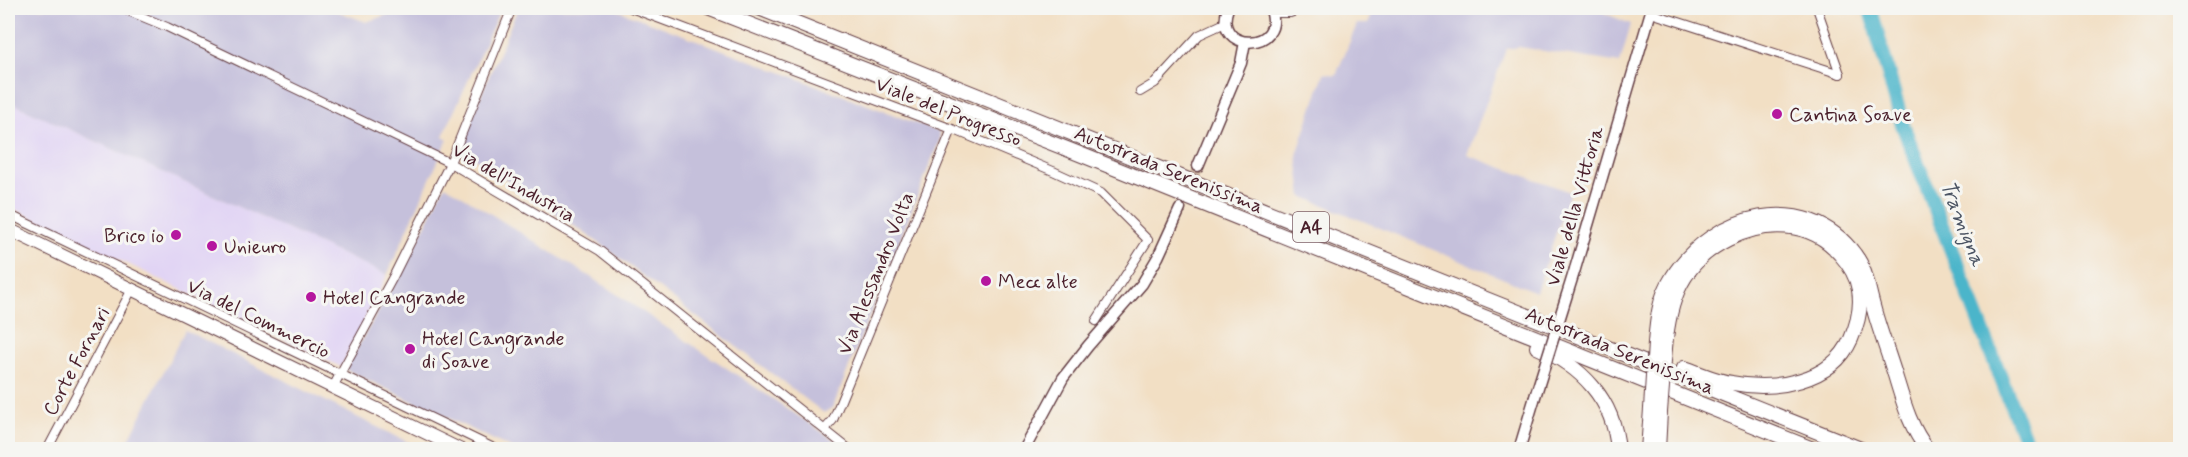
<svg xmlns="http://www.w3.org/2000/svg" width="2188" height="457" viewBox="0 0 2188 457" font-family="Mynerve,sans-serif">
	<style>
		.built { fill: #e1d4f4 }
		.industrial { fill: #c5c0db }
		.lines { fill: none; stroke-linecap: round; stroke-linejoin: round }
		.river { stroke: #4cb5ca; stroke-width: 15 }
		.secondary-tunnel { stroke: #d0b9a5; stroke-width: 10; stroke-dasharray: 10 5; stroke-linecap: butt }
		.street-casing { stroke: #633c42; stroke-width: 10 }
		.secondary-casing { stroke: #633c42; stroke-width: 13 }
		.primary-casing { stroke: #633c42; stroke-width: 14 }
		.highway-casing { stroke: #633c42; stroke-width: 16 }
		.street { stroke: #fff; stroke-width: 8 }
		.secondary { stroke: #fff; stroke-width: 10 }
		.primary { stroke: #fff; stroke-width: 12 }
		.highway { stroke: #fff; stroke-width: 14 }
		.rail { stroke: #4a1f2b; stroke-width: 2 }
		.secondary-bridge-casing { stroke: #633c42; stroke-width: 13; stroke-linecap: butt }
		.highway-bridge-casing { stroke: #633c42; stroke-width: 16; stroke-linecap: butt }
		.secondary-bridge { stroke: #fff; stroke-width: 10 }
		.highway-bridge { stroke: #fff; stroke-width: 14 }
		.poi-dot { fill: #b5179e; stroke: #f6f6f2; stroke-width: 2 }
		.labels { text-anchor: middle; stroke-width: 6; stroke-linejoin: round; paint-order: stroke }
		.shield { fill: #f6f6f2; stroke: #7e6067; stroke-width: 1.5 }
		.shield-label { font-size: 18px; font-weight: bold; fill: #4a1f2b }
		.street-label { font-size: 20px; fill: #4a1f2b; stroke: #f6f6f2 }
		.poi-label { font-size: 20px; fill: #4a1f2b; stroke: #f6f6f2; text-anchor: start }
		.water-label { font-size: 21px; font-style: italic; fill: #4b5463; stroke: #f6f6f2 }
	</style>
	<rect width="100%" height="100%" fill="#f6f6f2"/>
	<filter id="ink" filterUnits="userSpaceOnUse"><feTurbulence type="fractalNoise" baseFrequency=".0167" numOctaves="2"/><feDisplacementMap in="SourceGraphic" scale="12" xChannelSelector="R" yChannelSelector="G"/><feConvolveMatrix kernelMatrix="1 2 1 2 8 2 1 2 1" color-interpolation-filters="sRGB"/></filter>
	<filter id="wash" filterUnits="userSpaceOnUse"><feTurbulence type="fractalNoise" baseFrequency=".008" numOctaves="4" result="noise"/><feDisplacementMap in="SourceGraphic" scale="24" xChannelSelector="R" yChannelSelector="G"/><feGaussianBlur stdDeviation="1.35" result="paint"/><feColorMatrix in="noise" values="0 0 0 0 0 0 0 0 0 0 0 0 0 0 0 0 0 1.4 0 .05"/><feComposite in="paint" operator="in"/></filter>
	<g filter="url(#wash)">
		<rect width="100%" height="100%" fill="#f2dfc4"/>
		<path class="built" d="M 8,101 L 387,275 L 341,367 L 8,206 Z"/>
		<g class="industrial">
			<path d="M 8,8 L 329,8 L 366,22 L 407,8 L 501,8 L 443,136 L 448,139 L 387,275 L 8,101 Z"/>
			<path d="M 518,8 L 612,8 L 939,132 L 940,139 L 833,407 L 824,413 L 602,245 L 459,147 Z"/>
			<path d="M 1375,8 L 1606,8 L 1604,13 L 1631,24 L 1620,63 L 1519,47 L 1506,49 L 1467,155 L 1570,192 L 1536,292 L 1302,196 L 1297,155 L 1324,73 L 1336,75 L 1357,24 L 1368,24 Z"/>
			<path d="M 445,185 L 597,281 L 837,442 L 845,449 L 513,449 L 345,369 L 410,257 Z"/>
			<path d="M 185,330 L 365,421 L 422,449 L 124,449 Z"/>
		</g>
		<g class="lines">
			<path class="river" d="M 1870,8 L 1903,126 L 2029,450"/>
		</g>
	</g>
	<g filter="url(#ink)">
		<g class="lines">
			<path class="secondary-tunnel" d="M 1183,201 L 1198,166"/>
			<g class="street-casing">
				<g id="street">
					<path d="M 121,8 L 167,27 L 450,163 L 600,251 L 850,450"/>
					<path d="M 631,8 L 952,129 L 1053,171 L 1101,193 L 1148,240 L 1096,321"/>
					<path d="M 1817,8 L 1840,74"/>
					<path d="M 1273,13 L 1290,13 L 1304,8"/>
					<path d="M 1651,13 L 1840,74"/>
					<path d="M 1140,92 L 1155,83 L 1199,35 L 1225,23"/>
					<path d="M 8,214 L 498,450"/>
					<path d="M 333,387 L 393,277 L 450,163 L 512,8"/>
					<path d="M 826,428 L 833,420 L 952,129"/>
					<path d="M 48,448 L 132,289"/>
				</g>
			</g>
			<g class="secondary-casing">
				<g id="secondary">
					<path d="M 1228,8 C 1211,54 1289,52 1270,8"/>
					<path d="M 1198,166 L 1241,63 L 1245,42"/>
					<path d="M 1575,269 L 1652,8"/>
					<path d="M 1024,450 L 1063,378 L 1088,346 L 1142,284 L 1158,257 L 1180,209"/>
					<path d="M 1519,450 L 1534,400"/>
				</g>
			</g>
			<g class="primary-casing">
				<path id="primary" d="M 8,229 L 461,450"/>
			</g>
			<g class="highway-casing">
				<g id="highway">
					<path d="M 708,8 L 1077,153 L 1815,450"/>
					<path d="M 759,8 L 1863,450"/>
					<path d="M 1655,343 C 1657,320 1659,298 1672,278 C 1711,214 1806,188 1855,255 C 1866,269 1868,289 1873,306 C 1879,329 1888,352 1895,375 C 1903,401 1910,428 1928,450"/>
					<path d="M 1537,347 C 1581,366 1614,399 1618,450"/>
					<path d="M 1665,348 C 1669,300 1682,262 1728,239 C 1765,220 1811,220 1840,254 C 1849,264 1857,276 1859,290 C 1862,307 1858,323 1851,339 C 1832,383 1773,391 1732,383 C 1715,381 1700,373 1684,368"/>
					<path d="M 1648,450 L 1651,409"/>
					<path d="M 1658,450 L 1660,412"/>
				</g>
			</g>
			<use href="#street" class="street"/>
			<use href="#secondary" class="secondary"/>
			<use href="#primary" class="primary"/>
			<use href="#highway" class="highway"/>
			<path class="rail" d="M 8,449 L 9,450"/>
			<g class="secondary-bridge-casing">
				<path id="secondary-bridge" d="M 1534,400 L 1575,269"/>
			</g>
			<g class="highway-bridge-casing">
				<g id="highway-bridge">
					<path d="M 1651,409 L 1655,343"/>
					<path d="M 1660,412 L 1665,348"/>
				</g>
			</g>
			<use href="#secondary-bridge" class="secondary-bridge"/>
			<use href="#highway-bridge" class="highway-bridge"/>
		</g>
	</g>
	<g class="poi-dot">
		<circle cx="1777" cy="114" r="6"/>
		<circle cx="176" cy="235" r="6"/>
		<circle cx="212" cy="246" r="6"/>
		<circle cx="986" cy="281" r="6"/>
		<circle cx="311" cy="297" r="6"/>
		<circle cx="410" cy="349" r="6"/>
	</g>
	<g class="labels">
		<rect class="shield" x="1293" y="212" width="36" height="30" rx="4.5"/>
		<g class="shield-label">
			<text x="1311" y="233">A4</text>
		</g>
		<g class="street-label">
			<text transform="translate(949 111) rotate(22)" y="7">Viale del Progresso</text>
			<text transform="translate(1169 169) rotate(22)" y="7">Autostrada Serenissima</text>
			<text transform="translate(514 182) rotate(30)" y="7">Via dell'Industria</text>
			<text transform="translate(1574 206) rotate(-74)" y="7">Viale della Vittoria</text>
			<text transform="translate(875 273) rotate(-68)" y="7">Via Alessandro Volta</text>
			<text transform="translate(259 318) rotate(26)" y="7">Via del Commercio</text>
			<text transform="translate(1620 350) rotate(22)" y="7">Autostrada Serenissima</text>
			<text transform="translate(76 361) rotate(-62)" y="7">Corte Fornari</text>
		</g>
		<g class="poi-label">
			<text x="1789" y="121">Cantina Soave</text>
			<text x="164" y="242" text-anchor="end">Brico io</text>
			<text x="224" y="253">Unieuro</text>
			<text x="998" y="288">Mecc alte</text>
			<text x="323" y="304">Hotel Cangrande</text>
			<text x="422" y="345">Hotel Cangrande<tspan x="422" dy="23">di Soave</tspan></text>
		</g>
		<g class="water-label">
			<text transform="translate(1963 223) rotate(69)" y="7">Tramigna</text>
		</g>
	</g>
	<rect width="2188" height="457" fill="none" stroke="#f6f6f2" stroke-width="30"/>
</svg>
